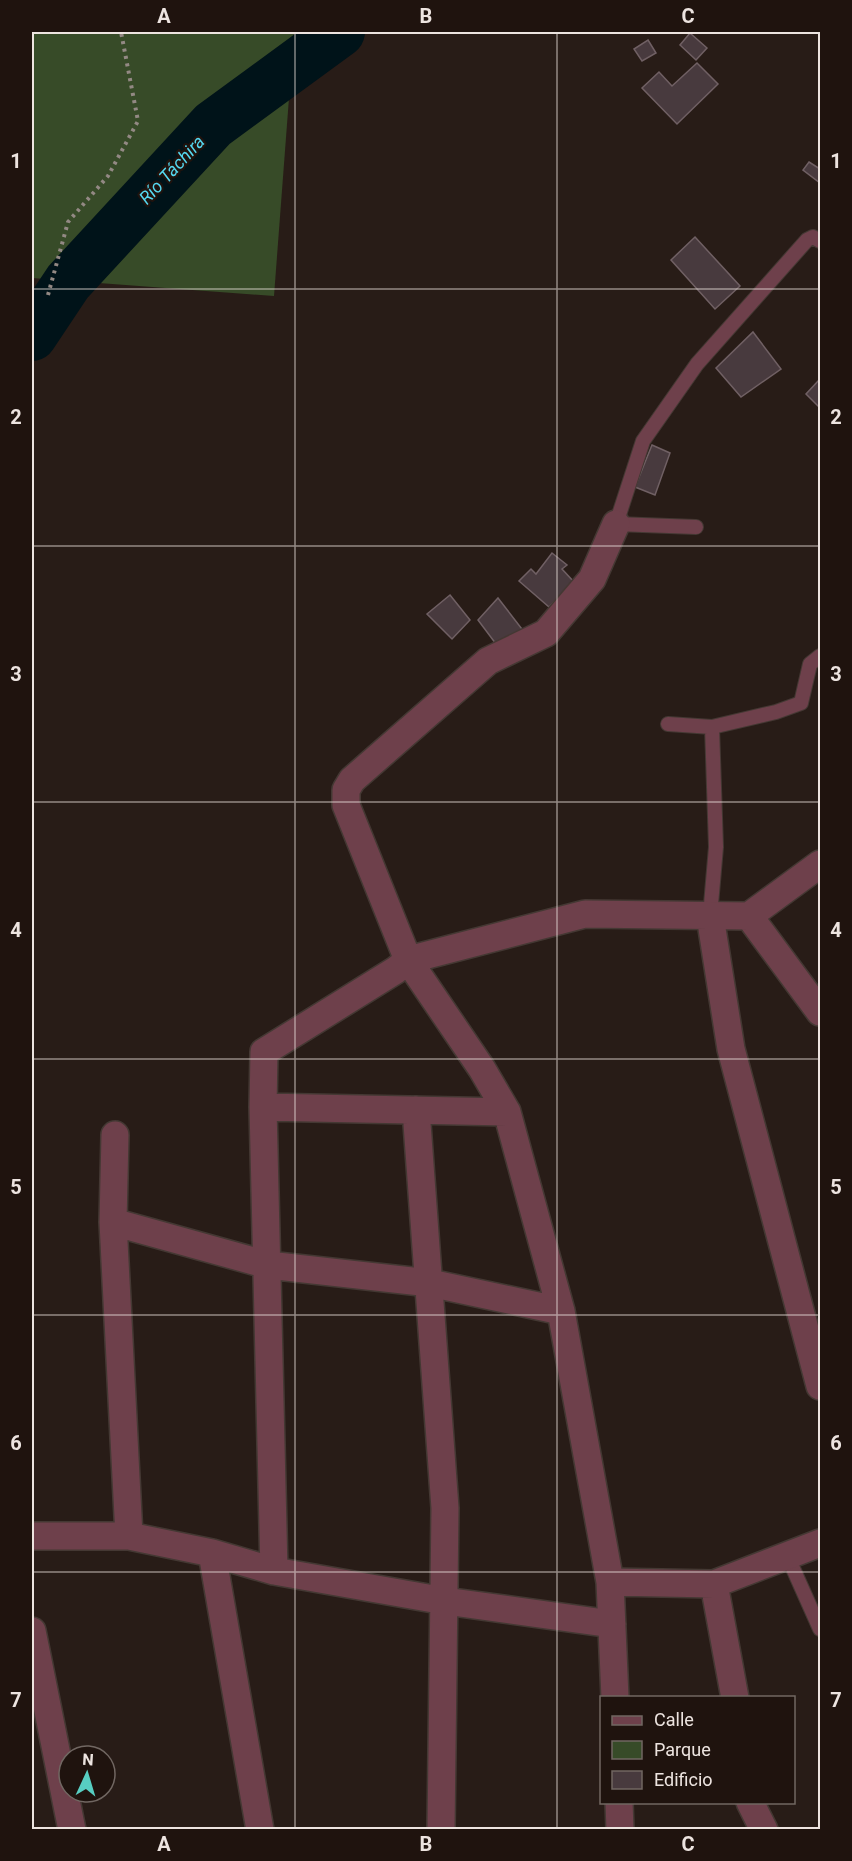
<svg xmlns="http://www.w3.org/2000/svg" width="852" height="1861" viewBox="0 0 852 1861" font-family="Roboto,sans-serif">
  <style>
    .green { fill: #374b28 }
    .lines { fill: none; stroke-linecap: round; stroke-linejoin: round }
    .river { stroke: #001319; stroke-width: 50 }
    .building { fill: #483a3e; stroke: #706064; stroke-width: 1.5 }
    .lane-casing { stroke: #443833; stroke-width: 16 }
    .street-casing { stroke: #443833; stroke-width: 30 }
    .path { stroke: #938984; stroke-width: 4; stroke-dasharray: 3 4.5; stroke-linecap: butt }
    .lane { stroke: #6e404b; stroke-width: 14 }
    .street { stroke: #6e404b; stroke-width: 27 }
    .grid { fill: none; stroke: #ede4e0; stroke-width: 1.5; stroke-opacity: 0.55 }
    .labels { text-anchor: middle; stroke-width: 4.5; stroke-linejoin: round; paint-order: stroke }
    .water-label { font-size: 18px; font-style: italic; fill: #55d8f0; stroke: #1f130e }
    .neatline { fill: none; stroke: #ede4e0; stroke-width: 2 }
    .grid-label { font-size: 20px; text-anchor: middle; font-weight: bold; fill: #ede4e0 }
  </style>
  <rect width="100%" height="100%" fill="#281c17"/>
  <path class="green" d="M32 32H294L274 296 32 278Z"/>
  <g class="lines">
    <path class="river" d="M32 336 68 282 213 125 340 32"/>
  </g>
  <path class="building" d="M690 33 707 48 696 60 680 45Z
    M648 40 656 53 642 61 634 49Z
    M697 63 718 84 677 124 642 88 659 72 672 86Z
    M809 162 820 169V183L803 170Z
    M695 237 740 286 715 309 671 260Z
    M753 332 781 369 741 397 716 368Z
    M820 379V408L806 394Z
    M652 445 670 453 655 495 635 487Z
    M552 553 567 565 562 569 574 582 549 607 519 581 531 569 536 574Z
    M450 595 470 620 452 639 427 614Z
    M498 598 525 633 499 648 478 620Z"/>
  <g class="lines">
    <defs>
      <path id="lane" d="M696 527 616 524 643 441 697 364 807 240 813 237 820 241
        M668 724 712 727 776 712 801 703 810 664 820 656
        M710 916 716 847 712 727
        M787 1555 820 1629"/>
      <path id="street" d="M710 916 731 1049 820 1386
        M749 916 820 1012
        M263 1107 507 1112
        M416 1110 445 1508 441 1830
        M115 1135 113 1222 129 1536
        M113 1222 268 1265 430 1283 561 1311
        M32 1536H129L212 1553 274 1571 445 1601 612 1624
        M212 1553 260 1830
        M274 1571 263 1107 264 1052 396 970 408 960 585 914 749 916 820 864
        M610 1582 714 1584 820 1543
        M714 1584 735 1698
        M32 1631 72 1830
        M615 1698 610 1582 561 1311 507 1112 482 1069 408 960 346 805V790L352 780 488 661 546 633 592 579 616 524
        M619 1802 620 1830
        M750 1802 764 1830"/>
    </defs>
    <use href="#lane" class="lane-casing"/>
    <use href="#street" class="street-casing"/>
    <path class="path" d="M48 295 68 222 108 176 138 121 121 32"/>
    <use href="#lane" class="lane"/>
    <use href="#street" class="street"/>
  </g>
  <path class="grid" d="M295 32V1830M557 32V1830M32 289H820M32 546H820M32 802H820M32 1059H820M32 1315H820M32 1572H820"/>
  <g class="labels">
    <g class="water-label">
      <text transform="translate(172 170) rotate(-47)" y="6">Río Táchira</text>
    </g>
  </g>
  <rect width="852" height="1861" fill="none" stroke="#1f130e" stroke-width="66"/>
  <rect x="600" y="1696" width="195" height="108" fill="#1f130e" stroke="#716762" stroke-width="1.5"/>
  <rect x="612" y="1716" width="30" height="9" fill="#6e404b" stroke="#716762" stroke-width="1.5"/>
  <text x="654" y="1726" font-size="18" fill="#ede4e0">Calle</text>
  <rect x="612" y="1741" width="30" height="18" fill="#374b28" stroke="#716762" stroke-width="1.5"/>
  <text x="654" y="1756" font-size="18" fill="#ede4e0">Parque</text>
  <rect x="612" y="1771" width="30" height="18" fill="#483a3e" stroke="#716762" stroke-width="1.5"/>
  <text x="654" y="1786" font-size="18" fill="#ede4e0">Edificio</text>
  <g transform="translate(87 1774) rotate(4)"><circle r="28" fill="#1f130e" stroke="#716762" stroke-width="1.5"/>
  <path d="M0-4.5L10 22L0 15L-10 22Z" fill="#57cec2"/>
  <text y="-9" font-size="16" font-weight="bold" text-anchor="middle" fill="#ede4e0">N</text>
  </g>
  <rect x="33" y="33" width="786" height="1795" class="neatline"/>
  <g class="grid-label">
    <text x="164" y="23">A</text>
    <text x="426" y="23">B</text>
    <text x="688" y="23">C</text>
    <text x="16" y="168">1</text>
    <text x="836" y="168">1</text>
    <text x="16" y="424">2</text>
    <text x="836" y="424">2</text>
    <text x="16" y="681">3</text>
    <text x="836" y="681">3</text>
    <text x="16" y="937">4</text>
    <text x="836" y="937">4</text>
    <text x="16" y="1194">5</text>
    <text x="836" y="1194">5</text>
    <text x="16" y="1450">6</text>
    <text x="836" y="1450">6</text>
    <text x="16" y="1707">7</text>
    <text x="836" y="1707">7</text>
    <text x="164" y="1851">A</text>
    <text x="426" y="1851">B</text>
    <text x="688" y="1851">C</text>
  </g>
</svg>
